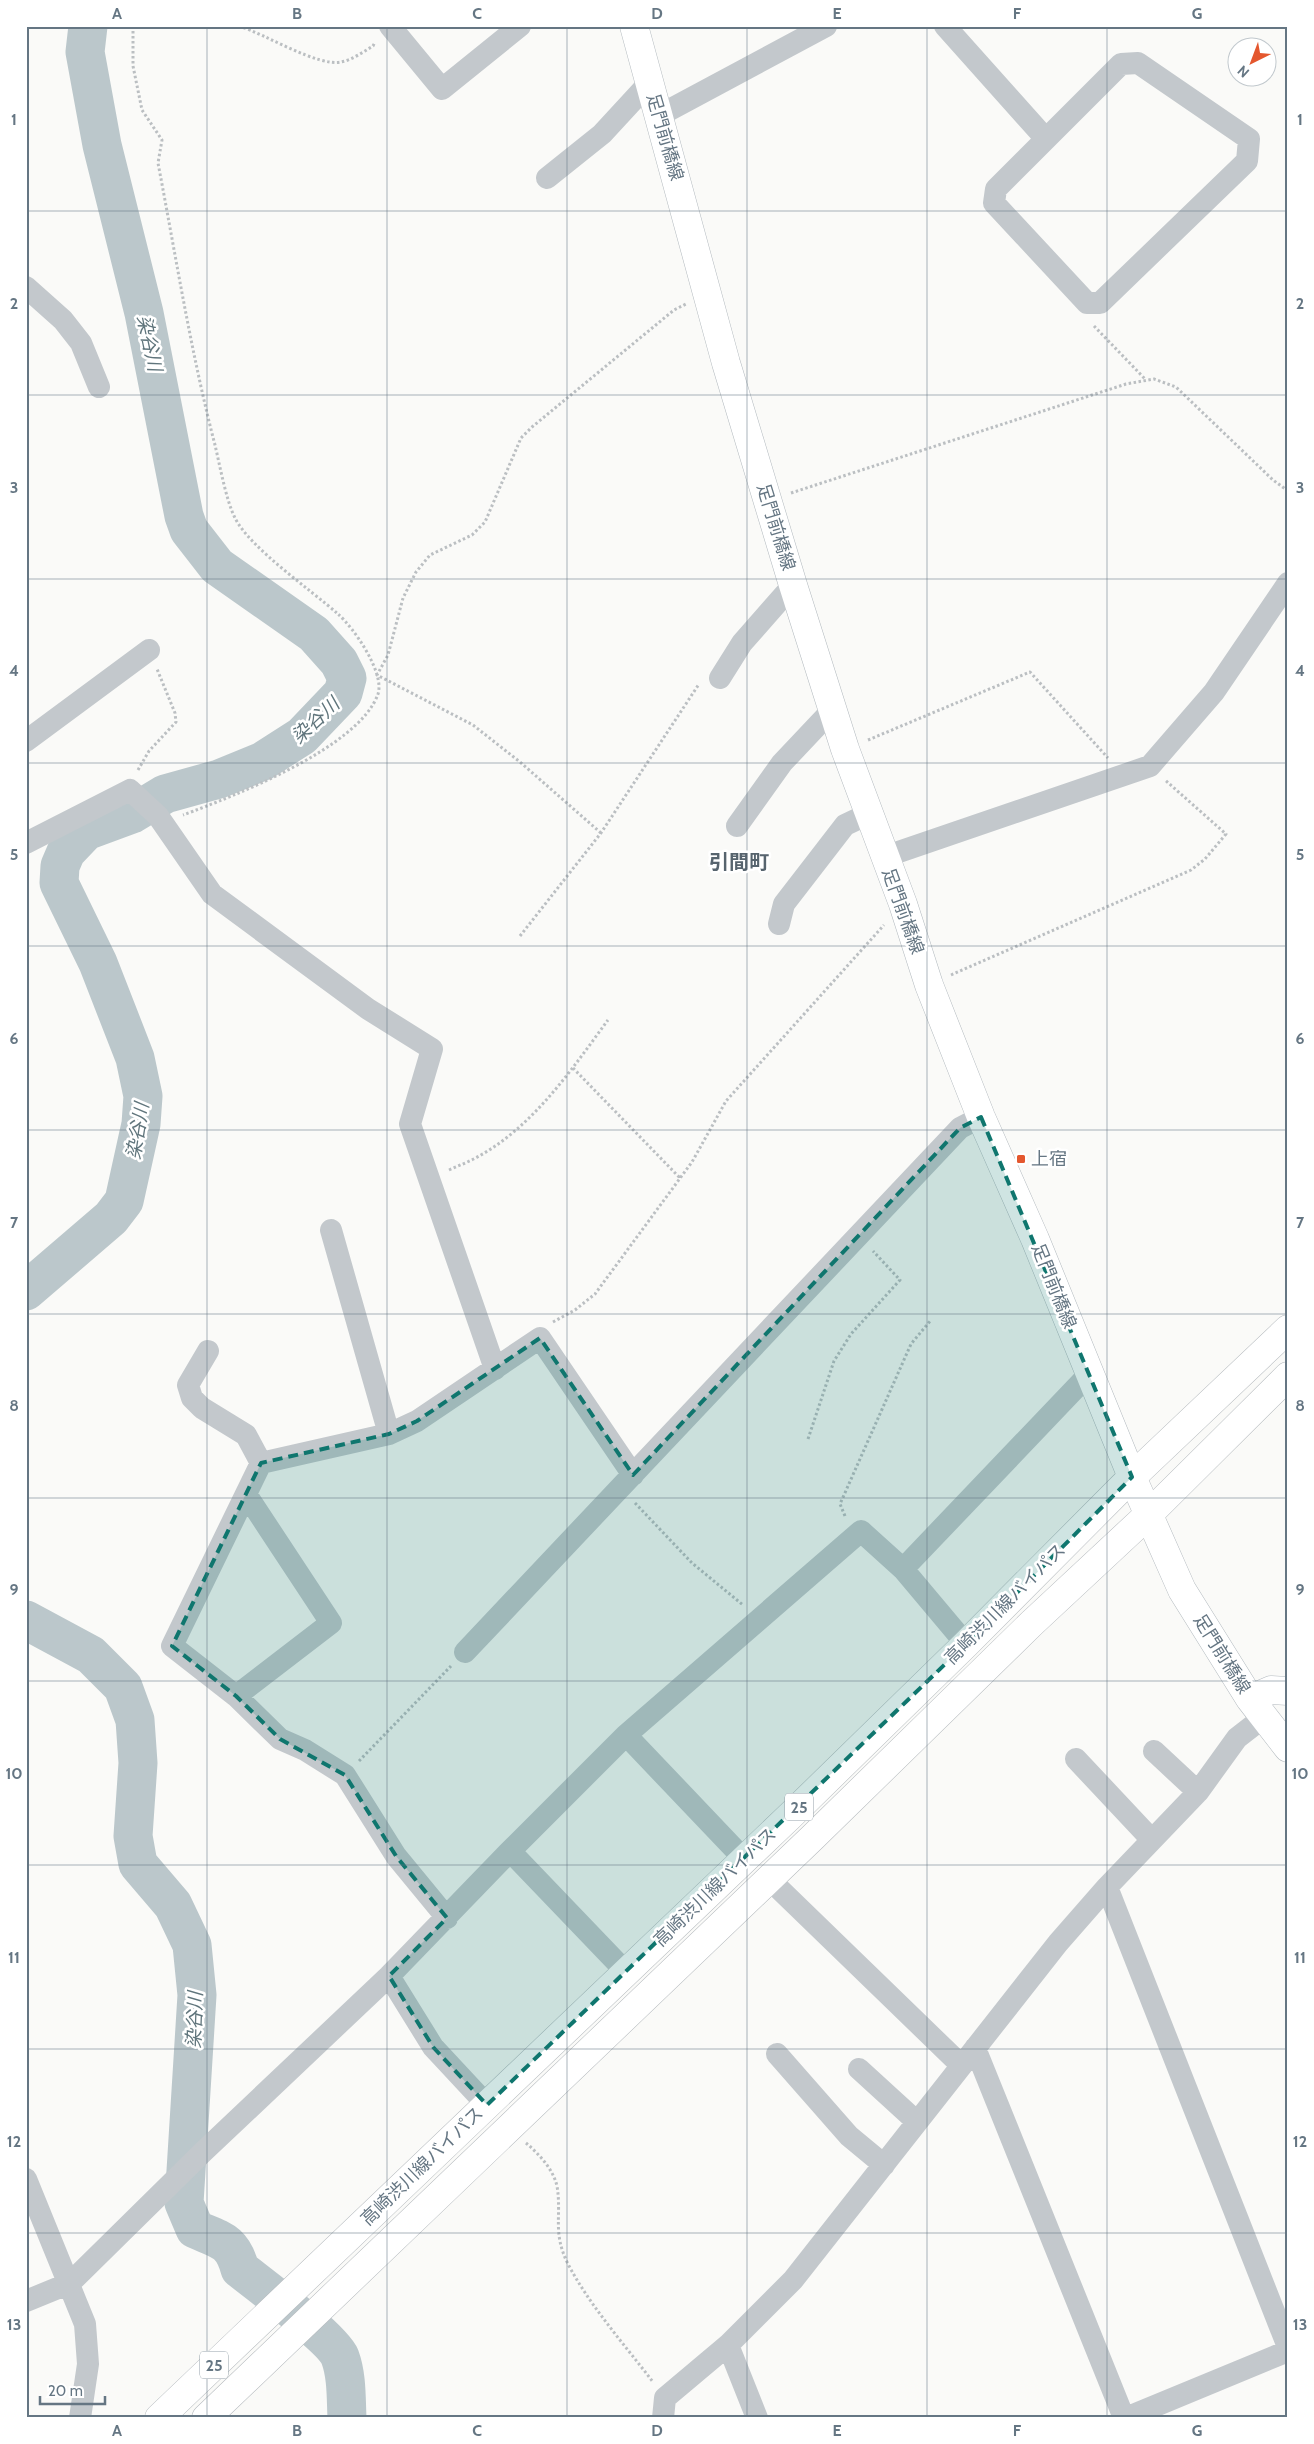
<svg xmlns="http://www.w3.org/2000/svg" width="1314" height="2444" viewBox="0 0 1314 2444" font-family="Cabin,'Noto Sans JP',sans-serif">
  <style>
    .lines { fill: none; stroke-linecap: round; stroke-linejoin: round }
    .river { stroke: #bbc7cb; stroke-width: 39 }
    .secondary-casing { stroke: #b3babf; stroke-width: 29 }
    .primary-casing { stroke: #b5babe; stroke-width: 29 }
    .path { stroke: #bbbfc2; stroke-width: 3; stroke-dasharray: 2.5 2.5; stroke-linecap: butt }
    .street { stroke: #c3c8cc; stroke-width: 22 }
    .secondary { stroke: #fff; stroke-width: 28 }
    .primary { stroke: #fff; stroke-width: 28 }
    .marked { fill: #0f766e; fill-opacity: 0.2; stroke: #0f766e; stroke-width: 4; stroke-dasharray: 10 6; stroke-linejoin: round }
    .grid { fill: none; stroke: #657683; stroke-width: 1; stroke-opacity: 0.55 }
    .poi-dot { fill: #e4572e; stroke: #fff; stroke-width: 2 }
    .labels { text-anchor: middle; stroke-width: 5; stroke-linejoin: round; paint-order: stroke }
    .shield { fill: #fff; stroke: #939fa8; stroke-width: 1 }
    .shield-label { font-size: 16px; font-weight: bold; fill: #657683 }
    .street-label { font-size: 18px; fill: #657683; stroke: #fff }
    .poi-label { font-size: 18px; fill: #657683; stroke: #fff; text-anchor: start }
    .water-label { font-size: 19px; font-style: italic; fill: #60757c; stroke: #fff }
    .quarter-label { font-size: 20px; font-weight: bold; fill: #57646e; stroke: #fff }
    .neatline { fill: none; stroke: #657683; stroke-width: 2 }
    .grid-label { font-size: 16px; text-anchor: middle; font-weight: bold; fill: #657683 }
  </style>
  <rect width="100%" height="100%" fill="#fafaf8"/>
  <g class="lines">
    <path class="river" d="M26 1291 111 1218 124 1201 141 1124 143 1096 135 1058 98 963 59 883 60 866 66 852 86 831 132 814 165 794 219 779 263 761 302 736 343 693 347 678 339 662 314 634 217 566 189 530 184 516 144 313 102 145 85 52 88 26
      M26 1620 91 1655 123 1687 135 1720 138 1763 133 1836 138 1864 173 1905 192 1945 197 1995 184 2203 195 2229C220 2240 232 2240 240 2269 260 2285 332 2338 340 2357 347 2376 346 2398 347 2418"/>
    <defs>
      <path id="secondary" d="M634 26 726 363 793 585 845 749 903 904 929 985 981 1117 1035 1239 1132 1477 1182 1590 1250 1699 1288 1748
        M1250 1699 1271 1690 1288 1691"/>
      <path id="primary" d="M159 2418 792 1814 966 1644 1132 1477 1288 1329
        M206 2418 813 1837 1032 1623 1149 1514 1288 1376"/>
    </defs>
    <use href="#secondary" class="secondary-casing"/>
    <use href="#primary" class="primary-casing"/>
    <path class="path" d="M133 26V66L142 110 162 140 158 163C176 257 191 353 215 445 220 466 226 500 235 518 250 548 311 590 338 614 354 628 385 673 378 694 359 748 234 796 183 815
      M239 26C265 34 318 67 341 62 352 60 363 52 373 46L375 42
      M1094 326 1146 380
      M791 493 1126 384 1154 379 1176 387 1273 480 1288 491
      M868 740 1030 672 1108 758
      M138 770 149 751 176 722 175 713 157 669
      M601 833 520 762 473 725 377 675 388 655 403 598 416 572 430 555 472 535 485 522 521 438 532 427 674 310 686 304
      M520 936 601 833 699 684
      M951 975 1191 870 1205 859 1226 834 1165 780
      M573 1068 680 1178
      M449 1170C460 1165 471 1161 481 1155 535 1124 572 1069 608 1020
      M553 1322 575 1310 595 1294 692 1162 726 1101 884 925
      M808 1439 834 1361 851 1334 900 1280 873 1251
      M635 1503 692 1563 743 1605
      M845 1516 840 1504 911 1344 931 1320
      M359 1761 451 1666
      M526 2143C539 2154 553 2169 557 2186 562 2216 552 2232 568 2264 590 2306 624 2344 653 2382"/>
    <path class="street" d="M390 26 442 89 520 26
      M945 26 1046 139
      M1138 63 1249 139 1247 161 1100 303H1087L994 203 996 189 1121 64Z
      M660 115 826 26
      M547 178 602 134 649 83
      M26 287 63 320 81 343 99 387
      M720 678 742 643 793 585
      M26 741 149 650
      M737 826 782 763 833 709
      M26 843 130 790 158 816 212 894 368 1009 432 1049 410 1124 495 1369
      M884 857 1150 766 1214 692 1288 583
      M779 924 784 904 845 825 868 814
      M331 1230 389 1434
      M208 1351 188 1385 192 1398 202 1408 246 1435 261 1463
      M903 1569 966 1644
      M465 1652 960 1128 981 1117
      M236 1696 331 1623 246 1494
      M626 1735 744 1859
      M1154 1751 1198 1792
      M1076 1759 1152 1840
      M510 1851 626 1972
      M769 1879 961 2065
      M1107 1887 1288 2347
      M447 1918 396 1856 345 1775 305 1750 280 1739 236 1696 172 1646 261 1463 389 1434 417 1421 540 1338 633 1475
      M389 1976 433 2047 487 2105
      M975 2048 1124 2418
      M777 2054 849 2136 884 2165
      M859 2069 917 2122
      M26 2179 85 2324 88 2364 80 2418
      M26 2301 70 2283 203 2152 389 1976 510 1851 626 1735 861 1531 903 1569 1090 1373
      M728 2345 757 2418
      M663 2418 665 2398 728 2345 793 2280 1058 1943 1107 1887 1198 1792 1237 1738 1264 1717
      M1126 2418 1288 2351"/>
    <use href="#secondary" class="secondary"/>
    <use href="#primary" class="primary"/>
  </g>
  <path class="marked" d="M981 1117 1132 1477 966 1644 487 2105 433 2047 389 1976 447 1918 396 1856 345 1775 280 1739 236 1696 172 1646 261 1463 389 1434 417 1421 540 1338 633 1475 960 1128Z"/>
  <path class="grid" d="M207 26V2418M387 26V2418M567 26V2418M747 26V2418M927 26V2418M1107 26V2418M26 211H1288M26 395H1288M26 579H1288M26 763H1288M26 946H1288M26 1130H1288M26 1314H1288M26 1498H1288M26 1681H1288M26 1865H1288M26 2049H1288M26 2233H1288"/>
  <rect class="poi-dot" x="1016" y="1154" width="10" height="10" rx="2.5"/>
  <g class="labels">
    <g class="shield">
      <rect x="785" y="1793.5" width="28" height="27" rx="4"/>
      <rect x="200" y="2351.5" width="28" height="27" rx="4"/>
    </g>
    <g class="shield-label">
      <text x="799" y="1813">25</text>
      <text x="214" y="2371">25</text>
    </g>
    <g class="street-label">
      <text transform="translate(665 137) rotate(74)" y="6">足門前橋線</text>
      <text transform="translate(776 527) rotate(73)" y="6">足門前橋線</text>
      <text transform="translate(903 911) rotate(70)" y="6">足門前橋線</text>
      <text transform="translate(1054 1286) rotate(68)" y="6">足門前橋線</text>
      <text transform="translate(1005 1604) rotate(-45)" y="6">高崎渋川線バイパス</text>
      <text transform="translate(1222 1654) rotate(58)" y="6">足門前橋線</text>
      <text transform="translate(715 1887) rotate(-44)" y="6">高崎渋川線バイパス</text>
      <text transform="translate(422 2166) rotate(-44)" y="6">高崎渋川線バイパス</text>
    </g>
    <g class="poi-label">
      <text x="1031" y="1165">上宿</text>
    </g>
    <g class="water-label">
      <text transform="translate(150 343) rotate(78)" y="7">染谷川</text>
      <text transform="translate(315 720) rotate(-43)" y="7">染谷川</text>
      <text transform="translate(137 1131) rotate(-81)" y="7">染谷川</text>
      <text transform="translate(194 2020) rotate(-88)" y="7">染谷川</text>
    </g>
    <g class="quarter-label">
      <text x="739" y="869">引間町</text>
    </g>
  </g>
  <rect width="1314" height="2444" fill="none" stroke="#ffffff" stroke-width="55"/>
  <g transform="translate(1252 62) rotate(222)"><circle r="24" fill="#ffffff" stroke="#c1c8cd"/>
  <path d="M0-4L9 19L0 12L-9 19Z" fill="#e4572e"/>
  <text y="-8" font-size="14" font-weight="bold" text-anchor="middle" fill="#657683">N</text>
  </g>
  <path d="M40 2396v8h65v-8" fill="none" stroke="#657683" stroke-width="2.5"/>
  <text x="48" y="2396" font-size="15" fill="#657683" stroke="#ffffff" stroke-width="4" paint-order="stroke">20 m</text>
  <rect x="28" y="28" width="1258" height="2388" class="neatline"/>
  <g class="grid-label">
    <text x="117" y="19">A</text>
    <text x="297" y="19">B</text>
    <text x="477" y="19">C</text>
    <text x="657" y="19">D</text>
    <text x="837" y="19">E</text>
    <text x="1017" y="19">F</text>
    <text x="1197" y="19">G</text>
    <text x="14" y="125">1</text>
    <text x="1300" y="125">1</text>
    <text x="14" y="309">2</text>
    <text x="1300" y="309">2</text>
    <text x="14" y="493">3</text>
    <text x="1300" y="493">3</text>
    <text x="14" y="676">4</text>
    <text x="1300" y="676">4</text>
    <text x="14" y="860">5</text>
    <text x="1300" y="860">5</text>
    <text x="14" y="1044">6</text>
    <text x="1300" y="1044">6</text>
    <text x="14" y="1228">7</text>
    <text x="1300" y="1228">7</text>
    <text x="14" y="1411">8</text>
    <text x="1300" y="1411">8</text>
    <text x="14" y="1595">9</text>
    <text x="1300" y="1595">9</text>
    <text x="14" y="1779">10</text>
    <text x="1300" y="1779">10</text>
    <text x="14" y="1963">11</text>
    <text x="1300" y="1963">11</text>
    <text x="14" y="2147">12</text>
    <text x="1300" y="2147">12</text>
    <text x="14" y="2330">13</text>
    <text x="1300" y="2330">13</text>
    <text x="117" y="2436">A</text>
    <text x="297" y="2436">B</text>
    <text x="477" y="2436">C</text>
    <text x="657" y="2436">D</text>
    <text x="837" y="2436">E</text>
    <text x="1017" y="2436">F</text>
    <text x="1197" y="2436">G</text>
  </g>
</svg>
